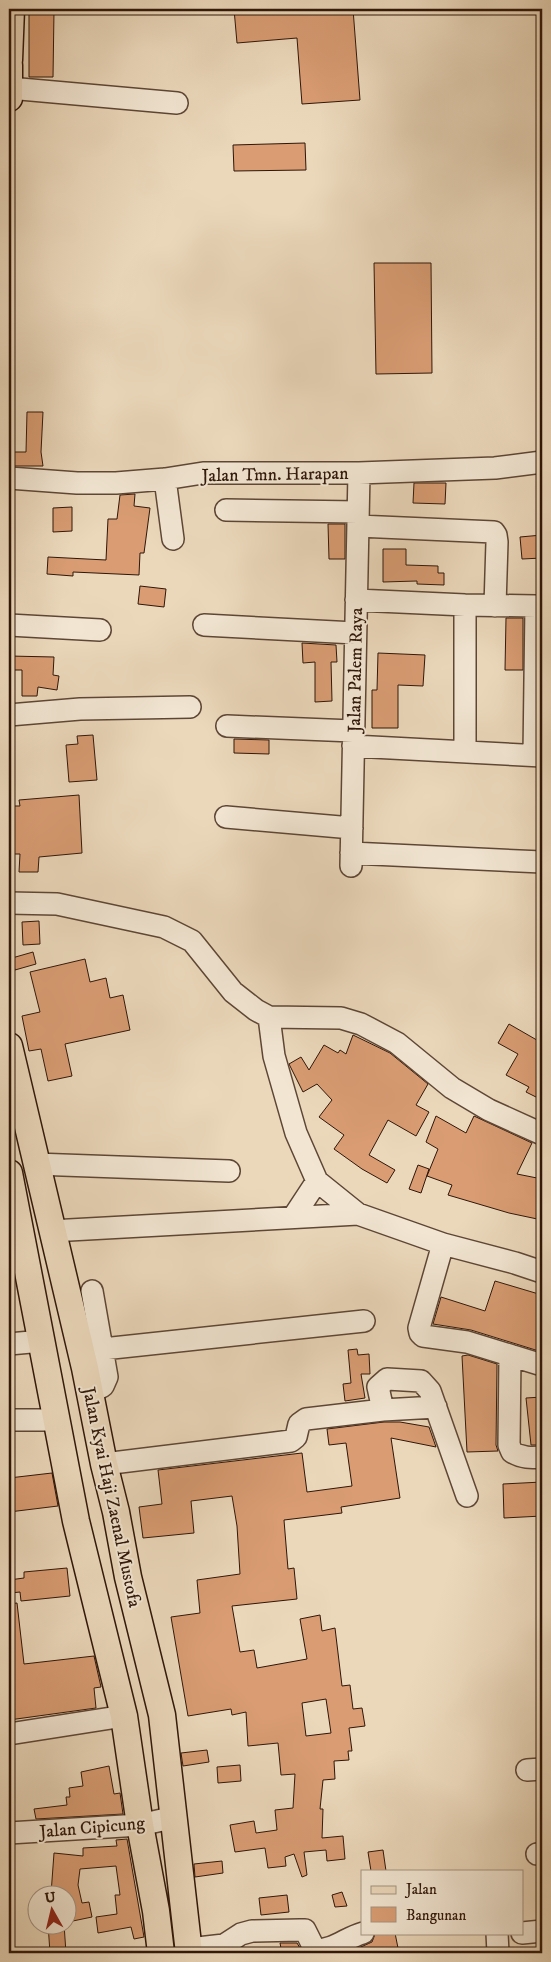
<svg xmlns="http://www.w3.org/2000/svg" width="551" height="1962" viewBox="0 0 551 1962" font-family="'IM FELL DW Pica',serif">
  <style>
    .building { fill: #d99c73; stroke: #2f1609; fill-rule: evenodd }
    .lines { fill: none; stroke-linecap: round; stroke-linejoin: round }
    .minor-casing { stroke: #5e4636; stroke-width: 24 }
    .major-casing { stroke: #2f1609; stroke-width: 29 }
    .minor { stroke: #f2e6d3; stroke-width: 21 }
    .major { stroke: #ebd8bb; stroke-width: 26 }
    .labels { text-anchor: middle; stroke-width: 4; stroke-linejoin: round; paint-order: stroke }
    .street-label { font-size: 18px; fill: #2f1609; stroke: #f2e6d3 }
  </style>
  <rect width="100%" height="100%" fill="#ebd8bb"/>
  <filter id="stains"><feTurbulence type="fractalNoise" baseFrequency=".004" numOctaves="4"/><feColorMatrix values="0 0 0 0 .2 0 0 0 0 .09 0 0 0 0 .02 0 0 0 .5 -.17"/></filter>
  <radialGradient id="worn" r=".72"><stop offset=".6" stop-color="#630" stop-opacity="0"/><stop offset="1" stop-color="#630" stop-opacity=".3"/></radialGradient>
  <path class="building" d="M234 9H353L360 100 302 104 297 38 237 43Z
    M29 11H54L53 77H29Z
    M305 143 306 170 234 171 233 145Z
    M374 263H431L432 373 376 374Z
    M27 412H43L41 452 43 466H9V452H26Z
    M414 483H446L445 504 413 503Z
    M135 494 134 506 150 508 144 553H140L139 575 73 572V576L47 574 48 557 106 560 108 519H117L120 495Z
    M72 507V531L53 532V508Z
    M328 524H345V559H329Z
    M542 535V558L522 559 520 537Z
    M383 549H406V565L438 566V573H444V585L417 584V581L383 582Z
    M140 586 166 589 164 607 138 604Z
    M506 618H523V670H505Z
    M302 643 336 645 337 662H331L332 701 315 702V662L303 663Z
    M378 653 425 655 423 686 398 685V728H372V690H377Z
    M9 656 54 657 53 675 59 676 57 690 38 687 37 696H22V670H9Z
    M93 735 97 780 69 782 66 745 78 744 77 736Z
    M234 739 269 740V754L234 753Z
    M79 795 82 853 39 857 38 872H19L20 854H11L12 806H20L19 800Z
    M39 921 40 944 23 945 22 922Z
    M33 952 36 964 15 970 12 958Z
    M85 959 90 982 106 978 110 998 123 995 130 1030 65 1044 72 1076 48 1081 41 1049 29 1051 22 1016 40 1012 30 972Z
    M509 1024 542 1043V1100L526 1092 529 1087 506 1075 518 1054 498 1043Z
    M353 1035 390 1053 428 1084 416 1105 429 1112 416 1136 388 1120 369 1155 395 1170 387 1183 362 1169 334 1149 344 1135 319 1117 332 1100 317 1084 303 1092 289 1064 301 1057 309 1070 324 1045 338 1053 340 1050 346 1054Z
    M436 1116 466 1133 474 1116 532 1143 517 1174 542 1179V1220L509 1213 448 1195 452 1185 427 1176 438 1149 426 1142Z
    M418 1165 429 1169 421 1193 409 1189Z
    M495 1281 542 1295V1352L471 1330 433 1324 441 1297 485 1311Z
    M357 1349 358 1355 369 1354 370 1374H361L365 1398 345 1401 343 1384 351 1383 348 1350Z
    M468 1355 497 1364 496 1445 498 1451 467 1452 462 1356Z
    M542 1397V1445H531L526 1398Z
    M384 1422H400L429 1427 436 1447 391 1438 400 1498 341 1507 342 1513 284 1520 288 1569 294 1568 297 1599 232 1606 240 1652 254 1650 257 1668 307 1659 300 1619 320 1615 322 1631 335 1628 342 1686 350 1685 353 1709 362 1708 365 1726 349 1728 352 1751H348L349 1760 334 1761 335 1779 323 1780 320 1809H323L322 1838 343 1836 345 1859 327 1861 326 1850 304 1852 307 1875 302 1877 294 1854 285 1857 286 1866 268 1868 265 1848 235 1852 230 1825 254 1821 256 1833 277 1830 275 1810 293 1808 295 1774 281 1775 278 1743 248 1746 246 1712 232 1715 231 1709 188 1716 171 1617 200 1613 197 1580 240 1574 237 1526 232 1496 191 1501 194 1533 143 1538 139 1507 162 1504 158 1470 302 1453 307 1492 352 1486 346 1443 329 1445 327 1429ZM326 1699 331 1733 306 1736 302 1703Z
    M52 1473 58 1506 9 1512V1478Z
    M542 1482V1516L504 1518 503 1484Z
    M67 1568 70 1596 21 1601 20 1592 10 1593 9 1580 24 1578V1572Z
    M17 1603 24 1664 94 1656 101 1687 94 1688 96 1708 9 1720V1604Z
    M207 1750 209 1762 183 1766 181 1753Z
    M240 1765 241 1781 218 1783 217 1767Z
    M109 1766 114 1794 120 1793 123 1814 36 1819 34 1809 67 1805 66 1797H70L69 1788 83 1786 81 1772Z
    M127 1839 144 1937 134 1939 131 1927 98 1933 96 1917 117 1914 115 1895H120L116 1866 80 1869 78 1885 82 1903 89 1902 92 1917 68 1922V1894H51L54 1853 83 1856V1848L117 1846 116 1840Z
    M383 1850 386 1871H371L368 1852Z
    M222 1861 223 1873 195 1877 194 1864Z
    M342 1892 347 1906 335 1907 332 1895Z
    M287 1895 289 1912 261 1915 259 1898Z
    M48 1924H64L66 1953H50Z
    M395 1933 399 1953H355L354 1950 372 1942 375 1934Z
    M280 1943H297L303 1953H282Z"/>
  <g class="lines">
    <defs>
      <path id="minor" d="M9 88 177 103
        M9 478 77 483H116L165 479 203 473H359L495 468 542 462
        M165 479 173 539
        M226 510 358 512
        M358 526 494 532 496 535 497 542 495 606
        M356 600 465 605 536 606 534 755
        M9 625 100 630
        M204 625 355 633
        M9 715 80 709 190 707
        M227 726 353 731
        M353 746 542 756
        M465 751V605
        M226 817 352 828
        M351 853 542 862
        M351 866 359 473
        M9 903 57 904 164 927 192 941 233 992 256 1010 269 1017 341 1018 361 1024 397 1043 452 1088 489 1110 542 1134
        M269 1017 274 1056 296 1133 317 1181 358 1214 443 1244 515 1263 542 1272
        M35 1164 229 1171
        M294 1216 317 1181
        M51 1231 358 1214
        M443 1244 419 1328 420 1333 423 1336 467 1342 542 1365
        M9 1344 42 1341
        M103 1349 364 1321
        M510 1355 509 1445 512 1452C522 1458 531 1458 542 1457
        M89 1393 103 1386 107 1377 92 1291
        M383 1410 436 1407
        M9 1420H57
        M104 1464 291 1441 296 1437 299 1424 306 1419 383 1410 378 1387 387 1379 421 1381 430 1391 467 1496
        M9 1734 124 1716
        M527 1770 542 1769
        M9 1833 140 1825 175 1817
        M537 1854H542
        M497 1933 498 1953
        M522 1933 542 1931
        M189 1949 224 1945 241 1934 252 1931 300 1930H305L315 1950C335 1950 345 1938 363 1933"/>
      <path id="major" d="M9 60 11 9
        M9 65V98
        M9 1046 85 1368 104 1464 116 1512 128 1577 162 1715 189 1953
        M9 1173 76 1521 124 1716 140 1825 156 1911 161 1953"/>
    </defs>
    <use href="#minor" class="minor-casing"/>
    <use href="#major" class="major-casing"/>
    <use href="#minor" class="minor"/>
    <use href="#major" class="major"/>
  </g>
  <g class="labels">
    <g class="street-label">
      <text transform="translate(275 474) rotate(-1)" y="6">Jalan Tmn. Harapan</text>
      <text transform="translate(355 670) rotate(-89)" y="6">Jalan Palem Raya</text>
      <text transform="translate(112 1497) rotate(78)" y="6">Jalan Kyai Haji Zaenal Mustofa</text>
      <text transform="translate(92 1827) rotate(-5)" y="6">Jalan Cipicung</text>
    </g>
  </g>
  <rect width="551" height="1962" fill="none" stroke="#ebd8bb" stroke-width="30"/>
  <rect x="10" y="10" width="531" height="1942" fill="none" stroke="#2f1609" stroke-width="2.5"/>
  <rect x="15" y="15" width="521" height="1932" fill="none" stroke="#2f1609"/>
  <rect x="361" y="1870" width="162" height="65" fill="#f2e6d3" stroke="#a49382"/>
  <rect x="371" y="1886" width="25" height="8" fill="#ebd8bb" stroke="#a49382"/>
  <text x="406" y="1894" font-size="15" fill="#2f1609">Jalan</text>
  <rect x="371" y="1907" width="25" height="15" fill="#d99c73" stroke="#a49382"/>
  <text x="406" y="1920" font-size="15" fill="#2f1609">Bangunan</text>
  <g transform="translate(52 1910) rotate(352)"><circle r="24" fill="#f2e6d3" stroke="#a49382"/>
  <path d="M0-4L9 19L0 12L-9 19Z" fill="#8f2418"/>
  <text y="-8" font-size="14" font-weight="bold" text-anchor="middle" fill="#2f1609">U</text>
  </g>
  <rect width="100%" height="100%" filter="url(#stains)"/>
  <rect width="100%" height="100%" fill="url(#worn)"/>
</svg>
